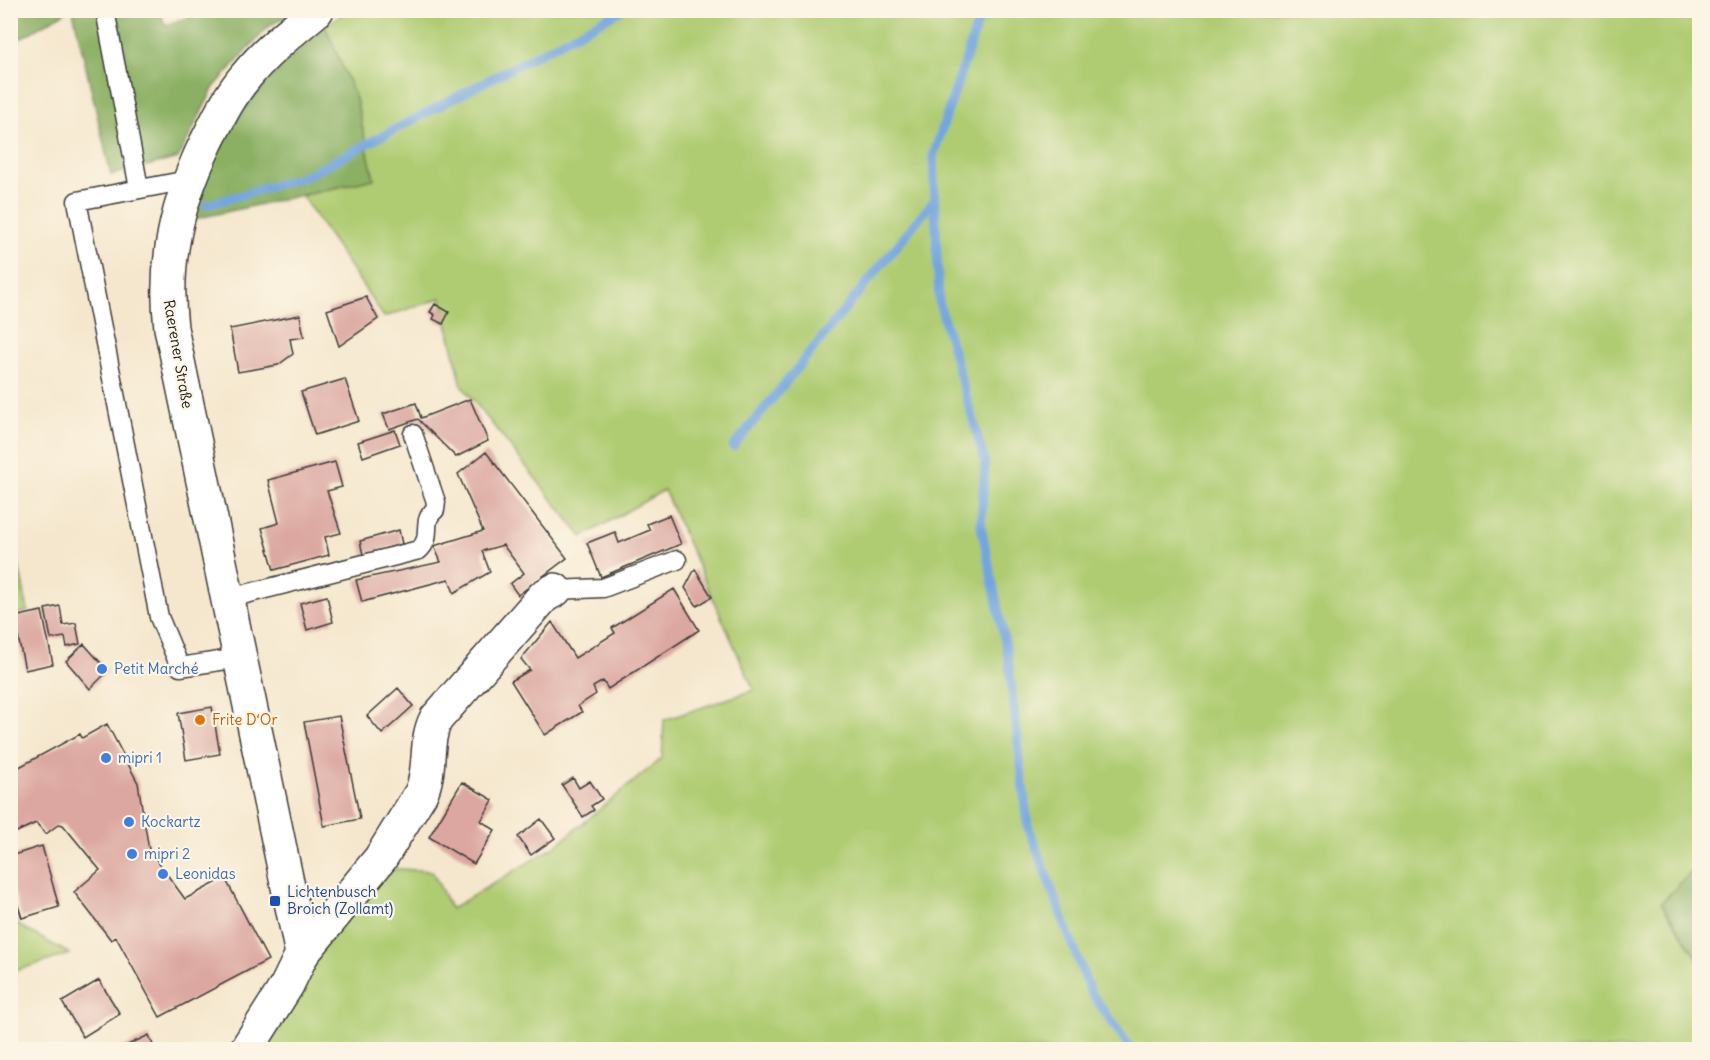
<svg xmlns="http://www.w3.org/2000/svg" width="1710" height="1060" viewBox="0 0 1710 1060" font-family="Delius,sans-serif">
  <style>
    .green { fill: #afcc72; stroke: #667447; stroke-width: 1.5 }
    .forest { fill: #8bb064; stroke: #546640; stroke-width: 1.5 }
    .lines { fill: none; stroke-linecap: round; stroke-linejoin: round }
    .stream { stroke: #73a5de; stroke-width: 9 }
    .building { fill: #dba7a0 }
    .service-casing { stroke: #3d3a37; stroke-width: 21 }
    .minor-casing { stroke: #3d3a37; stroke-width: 36 }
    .tertiary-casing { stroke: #3d3a37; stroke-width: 36 }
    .service { stroke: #fff; stroke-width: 18 }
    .minor { stroke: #fff; stroke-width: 33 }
    .tertiary { stroke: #fff; stroke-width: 33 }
    .shop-dot { fill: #3f7fe0; stroke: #fcf5e5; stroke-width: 2 }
    .food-dot { fill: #e8710a; stroke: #fcf5e5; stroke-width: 2 }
    .transit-dot { fill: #1a4fb4; stroke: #fcf5e5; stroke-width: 2 }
    .labels { text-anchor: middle; stroke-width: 4.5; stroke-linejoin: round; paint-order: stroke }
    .street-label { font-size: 15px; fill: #1c1c1c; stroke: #fcf5e5 }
    .shop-label { font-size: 15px; fill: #366cbe; stroke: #fcf5e5; text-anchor: start }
    .food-label { font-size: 15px; fill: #c56008; stroke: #fcf5e5; text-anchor: start }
    .transit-label { font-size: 15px; fill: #164399; stroke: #fcf5e5; text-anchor: start }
  </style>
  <rect width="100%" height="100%" fill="#fcf5e5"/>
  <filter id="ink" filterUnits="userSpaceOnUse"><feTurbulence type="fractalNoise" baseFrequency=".0167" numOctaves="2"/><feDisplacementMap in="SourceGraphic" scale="12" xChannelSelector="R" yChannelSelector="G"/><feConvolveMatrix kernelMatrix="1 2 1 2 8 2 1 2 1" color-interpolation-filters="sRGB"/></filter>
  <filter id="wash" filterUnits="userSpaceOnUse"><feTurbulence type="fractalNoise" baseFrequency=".008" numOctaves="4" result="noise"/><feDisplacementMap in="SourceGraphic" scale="24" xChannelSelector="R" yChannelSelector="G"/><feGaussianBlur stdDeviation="1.35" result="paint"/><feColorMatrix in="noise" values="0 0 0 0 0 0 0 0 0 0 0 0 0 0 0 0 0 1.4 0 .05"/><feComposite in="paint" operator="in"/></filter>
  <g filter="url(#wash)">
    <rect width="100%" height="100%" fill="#f5e7cd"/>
    <path class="green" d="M349 10 1699 11 1700 864 1661 903 1699 961V1049L267 1050 324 944 383 868 432 871 451 909 554 847 662 758 664 720 754 690 664 490 582 537 462 386 441 298 384 317 302 196 373 179 356 99 325 26Z
      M10 522 28 611 11 616H10Z
      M10 900 18 925 70 954 11 972Z"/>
    <path class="forest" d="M11 10H67V11L11 44Z
      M73 11H160L165 25 208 11H293L268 27 214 87 178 158 111 175Z
      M325 26 356 99 374 179 190 220C198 199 205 176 215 156 240 103 282 64 325 26Z
      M1699 864V961L1661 903Z"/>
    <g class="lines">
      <path class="stream" d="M982 10 933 156 939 302 985 462 981 526 1008 657 1028 826 1090 991 1132 1050
        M207 205 306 176 622 10
        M733 447 935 199"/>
    </g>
    <g id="blocks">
      <path class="building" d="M366 297 378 319 339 346 327 310Z
        M435 304 449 312 443 324 433 319 435 315 430 312Z
        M300 315 304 337 290 339 293 354 278 365 238 372 230 329Z
        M345 379 359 421 315 435 301 392Z
        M470 399 488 441 456 457 418 419 389 429 383 414 416 403 421 418Z
        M395 430 400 444 363 457 358 442Z
        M486 452 567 558 518 595 510 584 524 573 503 545 482 551 490 572 454 593 449 579 362 602 356 580 441 562 434 546 483 531 458 474Z
        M335 462 342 487 327 491 341 533 325 537 329 555 274 570 262 528 279 523 268 480Z
        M669 515 681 544 601 577 587 543 615 532 619 543 650 530 647 524Z
        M399 530 402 544 363 555 360 541Z
        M695 569 712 597 697 606 685 588Z
        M674 589 699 630 608 689 603 681 593 687 596 694 578 706 582 712 545 735 511 681 530 670 521 659 552 622 575 658 615 633 612 628Z
        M327 596 333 622 307 630 300 603Z
        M60 606 63 625 76 623 80 644 67 647 65 637 51 639 45 609Z
        M42 611 53 664 25 670 14 617Z
        M84 644 108 671 90 689 66 661Z
        M398 688 413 706 382 734 367 716Z
        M212 707 220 754 186 760 178 713Z
        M339 716 360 819 324 826 304 722Z
        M107 724 138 783 149 850 185 899 225 878 268 960 160 1017 116 937 111 940 74 892 100 870 63 825 59 824 46 834 36 823 10 835V772L80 734 82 738Z
        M573 778 579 788 590 781 602 799 591 806 594 810 583 817 562 785Z
        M462 782 493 800 481 821 495 830 474 864 429 837Z
        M541 819 555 838 531 855 518 837Z
        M42 846 59 907 22 918 10 880V856Z
        M99 980 120 1014 83 1037 62 1002Z
        M149 1035 155 1050H117Z"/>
    </g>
  </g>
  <g filter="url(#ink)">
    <use href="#blocks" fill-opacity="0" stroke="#3d3a37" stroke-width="1.5"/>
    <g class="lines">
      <defs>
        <path id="service" d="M105 10 139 188
          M188 180 77 201 159 617 180 667 239 658
          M555 590 603 588 677 560
          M226 599 419 550C434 537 420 521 435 510L436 502 413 434"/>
        <path id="minor" d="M302 954 380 859 421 793C432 769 424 742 436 719L544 596 555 590"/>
        <path id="tertiary" d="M246 1050 287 985 302 954 171 328C163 261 177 203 206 143 218 119 229 96 246 76 266 51 292 31 317 10"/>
      </defs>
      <use href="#service" class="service-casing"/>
      <use href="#minor" class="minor-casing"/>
      <use href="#tertiary" class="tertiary-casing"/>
      <use href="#service" class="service"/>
      <use href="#minor" class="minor"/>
      <use href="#tertiary" class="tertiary"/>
    </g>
  </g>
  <g class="shop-dot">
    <circle cx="102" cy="669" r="6"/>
    <circle cx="106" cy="758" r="6"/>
    <circle cx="129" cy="822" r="6"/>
    <circle cx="132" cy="854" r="6"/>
    <circle cx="163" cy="874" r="6"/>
  </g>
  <circle class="food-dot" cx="200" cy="720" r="6"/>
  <rect class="transit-dot" x="269" y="895" width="12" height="12" rx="3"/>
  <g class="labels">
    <g class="street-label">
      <text transform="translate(178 354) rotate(80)" y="5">Raerener Straße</text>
    </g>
    <g class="shop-label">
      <text x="114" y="674">Petit Marché</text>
      <text x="118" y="763">mipri 1</text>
      <text x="141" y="827">Kockartz</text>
      <text x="144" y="859">mipri 2</text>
      <text x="175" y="879">Leonidas</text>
    </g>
    <g class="food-label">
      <text x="212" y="725">Frite D‘Or</text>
    </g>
    <g class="transit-label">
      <text x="287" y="897">Lichtenbusch<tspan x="287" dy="17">Broich (Zollamt)</tspan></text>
    </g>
  </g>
  <rect width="1710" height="1060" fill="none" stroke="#fcf5e5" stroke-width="36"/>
</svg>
